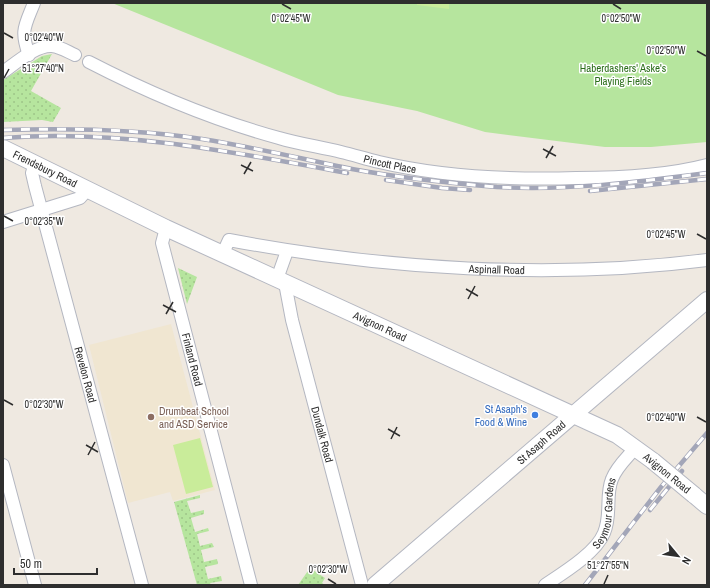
<svg xmlns="http://www.w3.org/2000/svg" width="710" height="588" viewBox="0 0 710 588" font-family="'Archivo Narrow',sans-serif">
  <style>
    .education { fill: #f0e6d1 }
    .grass { fill: #b6e59e }
    .garden { fill: url(#garden-dots) }
    .pitch { fill: #c9ec9a }
    .lines { fill: none; stroke-linecap: round; stroke-linejoin: round }
    .street-casing { stroke: #b4b7c1; stroke-width: 14 }
    .secondary-casing { stroke: #b4b7c1; stroke-width: 18 }
    .street { stroke: #fff; stroke-width: 12 }
    .secondary { stroke: #fff; stroke-width: 16 }
    .rail-casing { stroke: #a3a6b8; stroke-width: 4.5 }
    .rail { stroke: #fff; stroke-width: 3; stroke-dasharray: 9; stroke-linecap: butt }
    .secondary-bridge-casing { stroke: #b4b7c1; stroke-width: 18; stroke-linecap: butt }
    .secondary-bridge { stroke: #fff; stroke-width: 16 }
    .ticks { fill: none; stroke: #2e2e2e; stroke-width: 1.5 }
    .shop-dot { fill: #3f7fe0; stroke: #fff; stroke-width: 1.5 }
    .education-dot { fill: #8d6e63; stroke: #fff; stroke-width: 1.5 }
    .labels { text-anchor: middle; stroke-width: 3; stroke-linejoin: round; paint-order: stroke }
    .park-label { font-size: 11px; fill: #2c6e1b; stroke: #fff }
    .street-label { font-size: 11px; fill: #2e2e2e; stroke: #fff }
    .shop-label { font-size: 11px; fill: #366cbe; stroke: #fff; text-anchor: end }
    .education-label { font-size: 11px; fill: #785e54; stroke: #fff; text-anchor: start }
    .ticks-label { font-size: 10px; text-anchor: middle; fill: #2e2e2e; stroke: #fff; stroke-width: 3; stroke-linejoin: round; paint-order: stroke }
  </style>
  <defs>
    <pattern id="garden-dots" width="8" height="8" patternUnits="userSpaceOnUse"><rect width="8" height="8" fill="#b6e59e"/><path d="M2 2h.1M6 6h.1" fill="none" stroke="#9dc588" stroke-width="1.8" stroke-linecap="round"/></pattern>
  </defs>
  <rect width="100%" height="100%" fill="#efe9e1"/>
  <path class="education" d="M171 324 215 490 173 501 170 492 128 503 89 345Z"/>
  <path class="grass" d="M112 3H707V142L651 147H605L485 132 417 111 338 95Z"/>
  <path class="garden" d="M52 54 31 91 61 108 53 122 42 120 3 122V80L42 56Z
    M178 268 197 277 187 304Z
    M200 495V498L187 501 191 513 204 510V514L191 518 195 532 208 528 209 531 197 534 200 546 212 543 214 547 201 550 204 562 217 559 218 564 205 567 208 579 221 576 222 581 210 583 211 585H197L174 502Z
    M310 568 325 578 322 583 325 585H298Z"/>
  <path class="pitch" d="M417 3H449V9L417 5Z
    M200 438 213 487 186 494 173 445Z"/>
  <g class="lines">
    <defs>
      <g id="street">
        <path d="M29 55C20 30 25 26 34 3"/>
        <path id="s1" d="M89 62C149 93 213 120 279 138 299 144 321 147 341 152 354 155 366 159 379 162 443 177 511 180 576 178 619 178 665 176 707 165"/>
        <path d="M3 72C16 63 36 45 52 46 61 47 68 52 75 55"/>
        <path id="s2" d="M35 163 32 173 35 186 142 585"/>
        <path d="M3 222 80 198 87 190"/>
        <path id="s3" d="M166 228 162 243 251 585"/>
        <path id="s4" d="M223 253 229 240C384 269 551 280 707 260"/>
        <path d="M277 279 287 251"/>
        <path id="s5" d="M285 283 292 320 362 585"/>
        <path d="M3 465 35 585"/>
        <path id="s6" d="M545 585C563 573 596 553 604 533 612 514 605 496 612 479 617 466 627 458 636 447"/>
      </g>
      <g id="secondary">
        <path id="s7" d="M3 148 166 228 617 435 653 461"/>
        <path d="M694 495 707 506"/>
        <path id="s8" d="M375 585 707 300"/>
      </g>
    </defs>
    <use href="#street" class="street-casing"/>
    <use href="#secondary" class="secondary-casing"/>
    <use href="#street" class="street"/>
    <use href="#secondary" class="secondary"/>
    <defs>
      <path id="rail" d="M3 130C69 128 137 129 202 139 253 147 302 159 352 169 400 178 449 183 497 187 567 191 638 182 707 173
        M3 138C119 129 233 152 347 173
        M386 180 442 188 470 190
        M590 191 707 179
        M650 510 682 471
        M585 585 661 487 707 433"/>
    </defs>
    <use href="#rail" class="rail-casing"/>
    <use href="#rail" class="rail"/>
    <defs>
      <path id="secondary-bridge" d="M653 461 694 495"/>
    </defs>
    <use href="#secondary-bridge" class="secondary-bridge-casing"/>
    <use href="#secondary-bridge" class="secondary-bridge"/>
  </g>
  <path class="ticks" d="M282 4 291 9M613 4 621 9M4 33 13 38M697 51 706 56M4 78 9 69M543 149 556 156M546 158 553 146M241 165 253 171M244 174 251 162M4 216 13 221M697 234 706 239M466 289 478 296M468 299 475 286M163 305 176 312M166 314 173 302M4 400 13 405M697 417 706 422M388 429 400 436M391 439 397 427M86 445 98 452M88 455 95 442M328 579 336 584M604 584 608 575"/>
  <circle class="shop-dot" cx="535" cy="415" r="4"/>
  <circle class="education-dot" cx="151" cy="417" r="4"/>
  <g class="labels">
    <g class="park-label">
      <text x="623" y="72">Haberdashers' Aske's<tspan x="623" dy="13">Playing Fields</tspan></text>
    </g>
    <g class="street-label">
      <text dy="4" stroke="none"><textPath href="#s1" startOffset="319">Pincott Place</textPath></text>
      <text dy="4" stroke="none"><textPath href="#s7" startOffset="47">Frendsbury Road</textPath></text>
      <text dy="4" stroke="none"><textPath href="#s4" startOffset="284">Aspinall Road</textPath></text>
      <text dy="4" stroke="none"><textPath href="#s7" startOffset="417">Avignon Road</textPath></text>
      <text dy="4" stroke="none"><textPath href="#s3" startOffset="136">Finland Road</textPath></text>
      <text dy="4" stroke="none"><textPath href="#s2" startOffset="219">Revelon Road</textPath></text>
      <text dy="4" stroke="none"><textPath href="#s5" startOffset="156">Dundalk Road</textPath></text>
      <text dy="4" stroke="none"><textPath href="#s8" startOffset="219">St Asaph Road</textPath></text>
      <text transform="translate(667 473) rotate(39)" y="4">Avignon Road</text>
      <text dy="4" stroke="none"><textPath href="#s6" startOffset="99">Seymour Gardens</textPath></text>
    </g>
    <g class="shop-label">
      <text x="527" y="413">St Asaph's<tspan x="527" dy="13">Food &amp; Wine</tspan></text>
    </g>
    <g class="education-label">
      <text x="159" y="415">Drumbeat School<tspan x="159" dy="13">and ASD Service</tspan></text>
    </g>
  </g>
  <g class="ticks-label">
    <text x="621" y="22">0°02'50"W</text>
    <text x="291" y="22">0°02'45"W</text>
    <text x="44" y="41">0°02'40"W</text>
    <text x="666" y="54">0°02'50"W</text>
    <text x="43" y="72">51°27'40"N</text>
    <text x="44" y="225">0°02'35"W</text>
    <text x="666" y="238">0°02'45"W</text>
    <text x="44" y="408">0°02'30"W</text>
    <text x="666" y="421">0°02'40"W</text>
    <text x="608" y="569">51°27'55"N</text>
    <text x="328" y="573">0°02'30"W</text>
  </g>
  <rect width="710" height="588" fill="none" stroke="#2e2e2e" stroke-width="8"/>
  <g transform="translate(678 556) rotate(119)" stroke="#ffffff" stroke-width="3" paint-order="stroke">
  <path d="M0-3L7 15L0 10L-7 15Z" fill="#2e2e2e"/>
  <text y="-6" font-size="11" font-weight="bold" text-anchor="middle" fill="#2e2e2e">N</text>
  </g>
  <path d="M14 568v6h83v-6" fill="none" stroke="#2e2e2e" stroke-width="2"/>
  <text x="20" y="568" font-size="12" fill="#2e2e2e" stroke="#ffffff" stroke-width="3" paint-order="stroke">50 m</text>
</svg>
